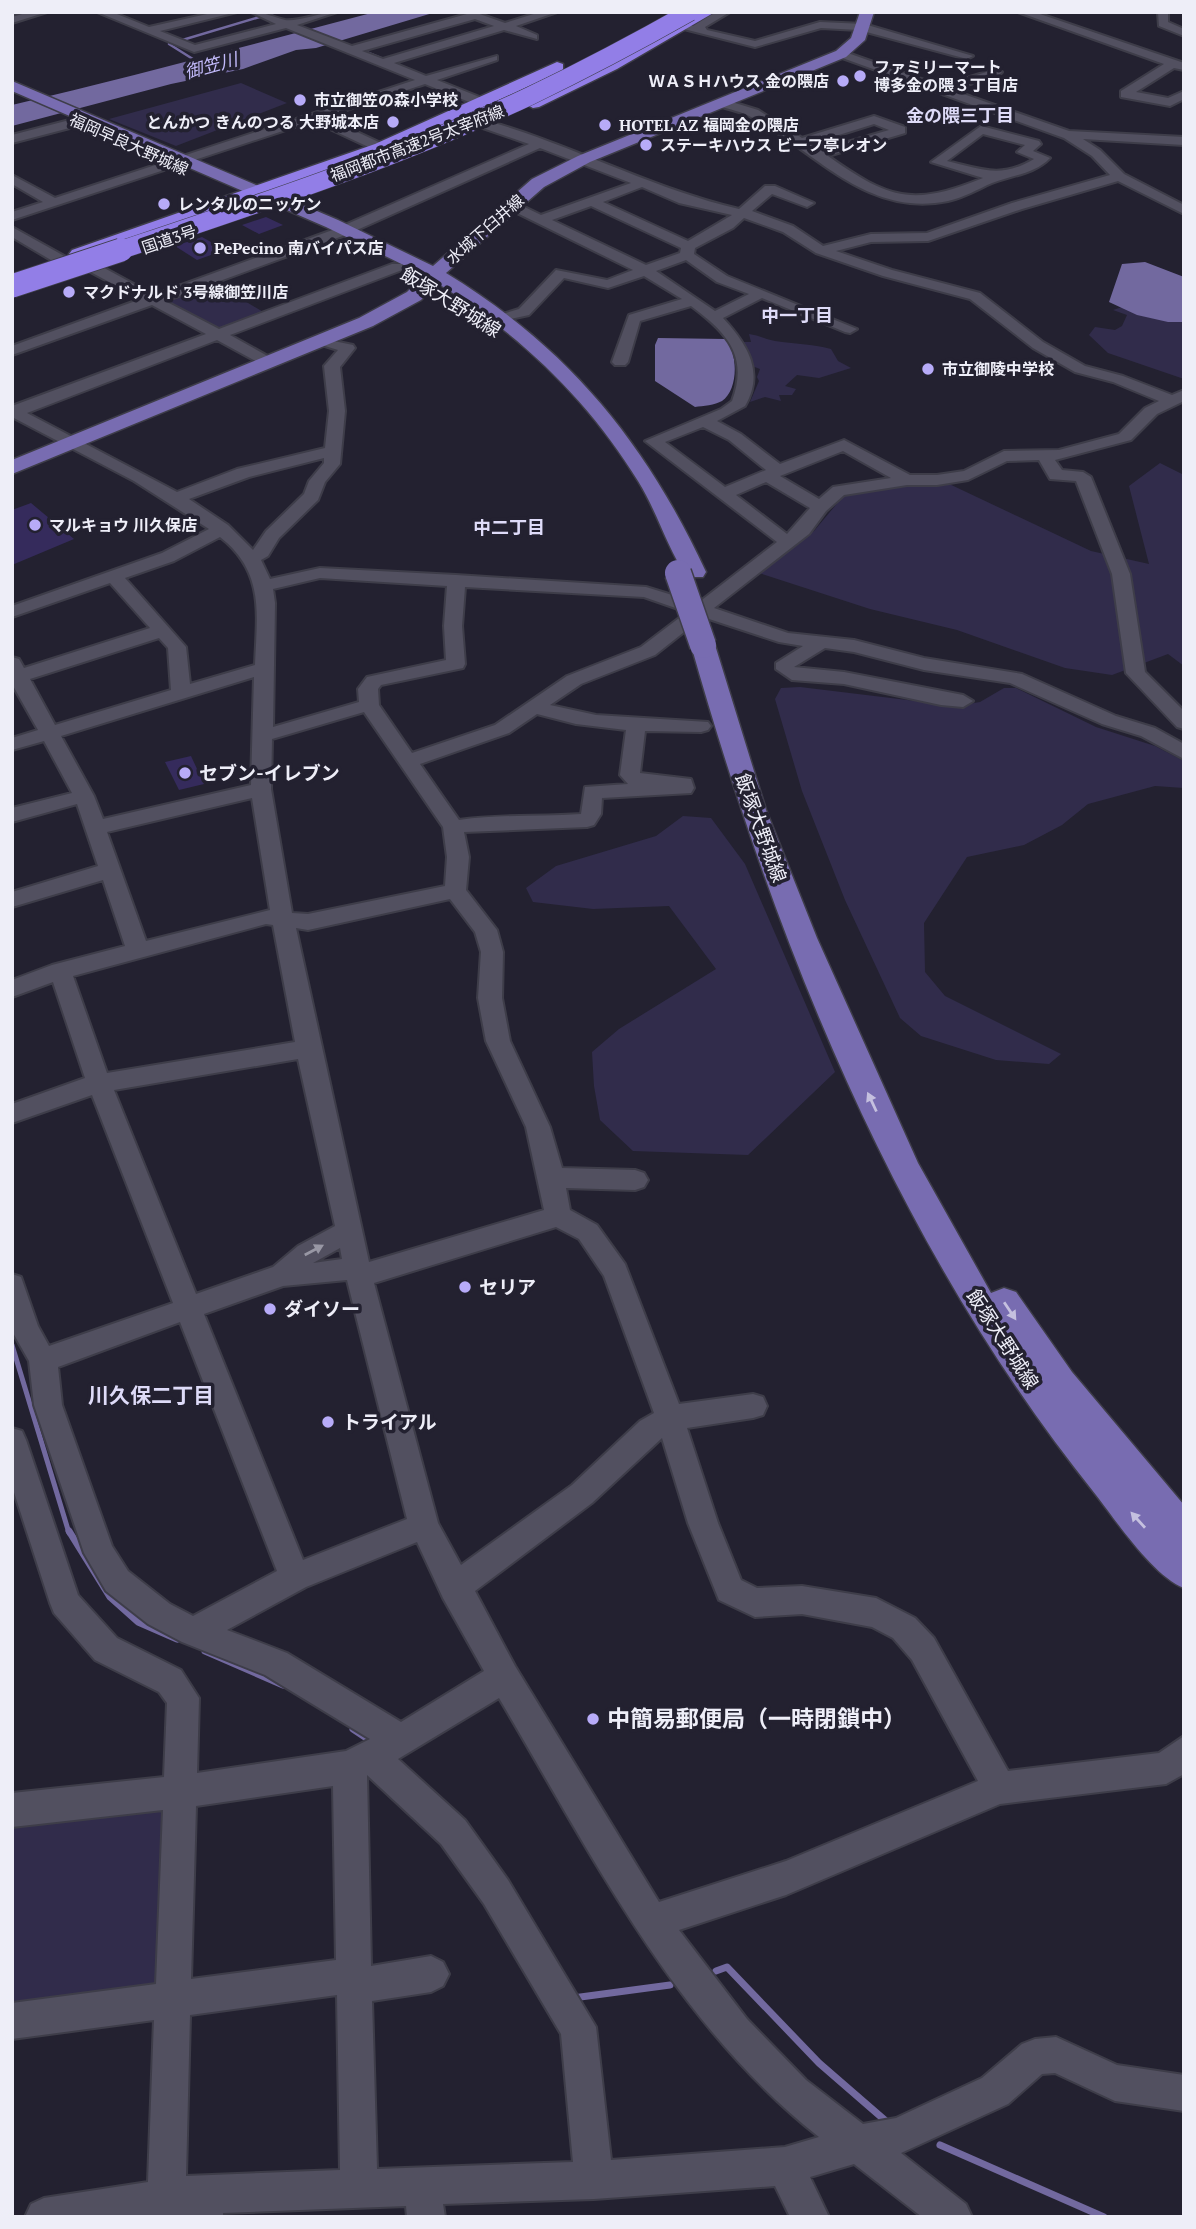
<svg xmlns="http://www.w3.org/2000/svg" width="1196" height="2229" viewBox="0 0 1196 2229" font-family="'PT Serif','Noto Sans JP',serif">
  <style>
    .green { fill: #312c4b }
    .water { fill: #72699f }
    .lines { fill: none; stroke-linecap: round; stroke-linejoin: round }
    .stream-far2 { stroke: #72699f; stroke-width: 2.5 }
    .stream-far1 { stroke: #72699f; stroke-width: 5 }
    .stream { stroke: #72699f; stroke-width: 7 }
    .river { fill: #72699f; fill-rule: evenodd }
    .building { fill: #352b5c }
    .minor-casing { stroke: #3e3d49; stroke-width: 4 }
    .major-casing { stroke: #3e3d49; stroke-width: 3 }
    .highway-casing { stroke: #3e3d49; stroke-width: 3 }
    .minor { fill: #525060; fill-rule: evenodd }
    .major { fill: #786cb1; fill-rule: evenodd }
    .highway { fill: #927ee7; fill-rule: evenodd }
    .major-bridge-casing { stroke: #3e3d49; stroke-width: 29; stroke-linecap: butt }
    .highway-bridge-far1-casing { stroke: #3e3d49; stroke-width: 19; stroke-linecap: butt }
    .highway-bridge-casing { stroke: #3e3d49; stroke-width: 25; stroke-linecap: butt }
    .major-bridge { stroke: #786cb1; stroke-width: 26 }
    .highway-bridge-far1 { stroke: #927ee7; stroke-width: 18 }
    .highway-bridge { stroke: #927ee7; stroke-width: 23 }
    .oneway { fill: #c5c0df }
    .oneway2 { fill: #9897a4 }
    .poi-dot { fill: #b7abf8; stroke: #232130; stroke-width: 2.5 }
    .labels { text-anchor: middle; stroke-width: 7; stroke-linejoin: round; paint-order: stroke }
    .far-poi-label { font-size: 16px; font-weight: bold; fill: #eeeef8; stroke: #232130; text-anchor: start }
    .far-street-label { font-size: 16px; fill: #eeeef8; stroke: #232130 }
    .far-water-label { font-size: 18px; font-style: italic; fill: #c2bafa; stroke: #232130 }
    .far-neighbourhood-label { font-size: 18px; font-weight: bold; fill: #dedbf8; stroke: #232130 }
    .street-label { font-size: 19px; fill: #eeeef8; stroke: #232130 }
    .poi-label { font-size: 19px; font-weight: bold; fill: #eeeef8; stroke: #232130; text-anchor: start }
    .neighbourhood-label { font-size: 21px; font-weight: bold; fill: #dedbf8; stroke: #232130 }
    .near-poi-label { font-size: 23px; font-weight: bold; fill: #eeeef8; stroke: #232130; text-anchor: start }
  </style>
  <rect width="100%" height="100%" fill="#232130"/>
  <path class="green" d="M241 83 287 103 176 146 109 119Z
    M213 282 265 313C210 335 219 333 169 302L172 297Z
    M1122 307C1146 320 1159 318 1184 322V379L1108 353 1089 335 1095 327 1115 330 1122 326 1127 315 1113 310Z
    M749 334C758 335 767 340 775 341 794 344 812 344 831 349L838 361 851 368 819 378 797 375 785 386 796 389 792 395H779L781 401 765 397 750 402 759 381 757 377 760 369 752 366 741 342H751Z
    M1160 463 1184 475V666L1168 654 1112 675 1065 668 957 630 870 609 756 572 814 531 845 494 945 482 1091 551 1149 564 1129 486Z
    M800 687 957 706 980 702 1004 688H1016L1096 727 1155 746 1184 761V788L1155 786 1088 804 1062 825 1024 845 967 857 924 923 925 972 945 996 1061 1054 1049 1064 996 1060 921 1036 900 1018 845 900 802 791 775 699 781 688Z
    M683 816 711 818 745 864 835 1072 748 1155 633 1151 600 1120 594 1086 592 1052 619 1029 716 969 669 906 593 909 533 902 526 888 556 866 656 836Z
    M181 1792 173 1999 12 2021V1810Z"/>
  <path class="water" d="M375 12H436L316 48 296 50 243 69 171 84 12 126V105C134 76 254 44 375 12Z
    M1145 262 1184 277V322H1168L1137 315 1109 302 1122 264Z
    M658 338 725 339C738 351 739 390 722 401 715 405 703 406 695 407L655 381V345Z"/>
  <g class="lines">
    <path class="stream-far2" d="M359 49 390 62
      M196 61 169 44 276 12"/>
    <path class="stream-far1" d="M12 1345 69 1533"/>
    <path class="stream" d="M69 1531 110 1597 138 1622 177 1639
      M205 1651 283 1685
      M353 1729 374 1743
      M716 1971 727 1967 819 2063 887 2122
      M573 1998 670 1985
      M940 2145 1104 2217"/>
    <path class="river" d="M12 12H21L12 17Z"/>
  </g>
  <path class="building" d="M266 217 283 225 259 234 242 225Z
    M202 237 225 250 197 260 175 246Z
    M31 503 74 539 12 565V510Z
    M191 756 204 784 179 790 165 762Z"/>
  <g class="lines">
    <defs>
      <path id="minor" d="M29 12H47L12 23V17Z
        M97 12H112L149 27 216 12H237L160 31 195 45 276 24 251 12C264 12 272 17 285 20 297 22 322 12 337 12L297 25 352 46 474 12 505 23 540 12H557L516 26 537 35V39L504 30 394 63 426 76 497 56V60L437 80 487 100V106H479L425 84 325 117 385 145V151H377L313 121 12 220V212L43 202 12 184V175L55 198 415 80 286 28 194 52ZM475 19 494 26 383 59 362 51Z
        M716 12H730L705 27 707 30 755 41 820 22 864 24 973 56 967 59 859 30 821 28 755 47 676 27 682 24 693 26Z
        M1018 12H1034L1184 63V70L1174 68 1136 92 1168 98 1184 91V99L1170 106 1121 97V91L1164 64Z
        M1158 12H1168V22L1184 29V36L1159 26Z
        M837 52H845L941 86 996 69 1002 72 1000 74 952 90 1069 131 1184 137V145L1083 139 1100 150 1124 174 1184 205V214L1118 181 1022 209 928 241 871 242 836 251 892 270 980 293 1043 342 1085 366 1123 376 1172 395 1184 390V401L1157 414 1131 440 1055 460 1062 470 1083 472 1091 477 1130 574 1145 672 1184 711V729L1177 727 1126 673 1112 574 1076 481 1050 479 1039 460 1007 461 968 480 937 485H907L844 495 826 511 809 534 714 608 788 633 854 640 924 658 1022 674 1116 716 1155 728 1184 744V759L1141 736 1102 724 1010 683 924 670 854 652 825 648 794 667 844 672 963 695 973 701 963 707 941 705 844 684 792 680 776 669V663L803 646 779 642 703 617 655 655 581 684 550 705 596 715 708 722 711 726 708 730 701 732 645 731 640 773 691 779 694 788 691 793 602 798 601 814 594 825 587 827 464 832 469 857 466 890 497 930 503 952 502 998 510 1041 550 1127 562 1168 635 1170 644 1173 648 1180 644 1187 635 1190 566 1188 570 1210 597 1225 625 1264 679 1404 753 1394 763 1397 767 1406 763 1415 753 1418 687 1428 718 1523 741 1580 757 1588 802 1586 876 1598 915 1618 934 1638 1008 1771 1159 1753 1184 1736V1774L1166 1784 1000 1804 786 1895 679 1930 747 2019 806 2080 863 2124 896 2118 982 2078 1022 2044 1035 2039 1056 2037 1117 2065 1184 2075V2111L1115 2101 1055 2073 1042 2074 1008 2104 901 2153 966 2204 972 2217H922L854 2164 810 2177 829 2217H790L775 2186 594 2199 443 2204 445 2217H407L406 2206 223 2213V2217H25L31 2204 44 2198 148 2182 154 2020 12 2039V2003L156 1984 163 1810 12 1827V1793L164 1777 167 1703 159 1692 95 1660 54 1613 50 1603 12 1486V1428L22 1431 26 1440 78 1595 117 1638 181 1670 199 1698 197 1773 346 1751 370 1739 265 1675 182 1642 148 1624 106 1591 84 1553 34 1405 29 1361 12 1331V1274L21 1277 38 1326 49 1346 173 1303 92 1095 12 1123V1104L85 1078 53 982 12 997V980L52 965 125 946 103 880 12 907V892L98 866 77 804 12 822V808L72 793 44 741 12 750V738L38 730 12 684V657L19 659 24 668 150 628 110 583 12 617V606L162 553 209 529 134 481 12 417V406L206 334 152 305 12 355V346L141 299 85 269V263H95L154 295 338 228 529 144 480 127 478 124 484 120C571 144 650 188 739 209L765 186H775L814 203 807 207 772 194 752 211 793 226 823 246 871 234 927 233 1012 203 1110 175 1092 156 1064 138 837 56ZM540 148 631 183 541 215 510 200 503 204 505 207 633 270 607 280 556 270 519 309 496 316V322L529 315 564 278 608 288 644 276 682 299 629 315 612 362 615 365H625L628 362 640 321 691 306C726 332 749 355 732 401L721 409 645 441 777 542 698 603 646 587 456 575 320 568 270 579 261 560 268 556 279 538 318 500 325 482 340 464 345 411 340 367 355 348 353 345 319 338 312 342 338 350 324 366 329 411 325 448 237 469 177 492 27 413 217 340 263 365H273V359L230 335 402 270V264H392L219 329 165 301 348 234ZM642 187 679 203 732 215 688 241 603 202ZM591 206 681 248 680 253 646 265 552 220ZM744 218 783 232 816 253 883 276 970 299 1033 348 1075 372 1113 382 1159 401 1145 408 1119 434 1059 450 1004 451 964 471 937 475H910L844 440 780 464 741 434 717 421 745 406C765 372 747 344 723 318L762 298 845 332 850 333 857 329 727 276 694 254 695 248 733 228ZM686 260 717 282 749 294 715 311 656 271ZM703 427 729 440 766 470 725 487 665 442ZM843 451 891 478 833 487 819 499 780 476ZM324 458V463L309 481 304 494 266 531 253 550 228 525 189 499 249 477ZM766 482 810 508 787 534 736 495ZM220 537C265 572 257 614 255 665L190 684 186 647 125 578 174 561ZM320 578 447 586 444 626 446 660 367 677 358 689 359 702 273 727 275 603 273 589ZM465 587 644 597 687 612 641 647 567 676 495 725 412 753 379 705 378 689 381 685 463 668 465 664 462 626ZM159 638 168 648 171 690 55 725 30 679ZM254 677 251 785 103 819 94 796 61 736ZM364 712 443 827 447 857 445 886 308 914 292 913 271 789 272 739ZM537 714 576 724 626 730 620 775 628 784 585 787 581 814C540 817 499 814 459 820L420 764 509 733ZM252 798 270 910 146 941 107 832ZM450 899 475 932 481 952 478 998 486 1041 526 1127 544 1210 369 1262 296 928 308 930ZM266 924 273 925 295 1042 107 1073 73 976ZM298 1059 335 1226 298 1246 273 1267 196 1294 114 1090ZM556 1227 579 1239 604 1276 654 1413 640 1421 572 1485 461 1565 438 1523 374 1283ZM340 1248 342 1259 313 1263ZM347 1280 407 1519 303 1560 204 1314 283 1286ZM180 1322 277 1571 193 1616 170 1604 128 1571 112 1546 62 1405 58 1367ZM662 1438 688 1523 719 1600 755 1617 802 1614 872 1627 893 1638 912 1660 978 1781 786 1861 659 1902 515 1666 475 1591 592 1503ZM417 1542 443 1598 484 1671 401 1722 287 1653 227 1630 306 1587ZM499 1698C591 1853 675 2024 819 2137L785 2147 611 2160 596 2027 508 1880 465 1820 398 1759ZM367 1775 441 1844 484 1904 561 2034 573 2162 377 2169 372 2001 431 1992 443 1986 449 1974 443 1962 431 1956 371 1966ZM333 1786 336 1960 191 1979 196 1806ZM337 1995 340 2170 186 2176 190 2015Z
        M722 99 758 110 802 138 874 116 905 127V133L828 156C889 199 912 207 983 178L931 162 981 126 1039 141 1041 144 1033 151 1050 158C1035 174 1012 175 992 183 978 189 963 198 948 201 867 218 816 152 753 118 743 112 729 109 718 106V100ZM874 124 889 130 820 150 810 144ZM983 134 1025 145 1017 152 1034 159C1001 179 981 169 947 161Z
        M81 117 87 121 85 124 12 143V135Z
        M12 227 66 257 68 260 56 263 12 237Z"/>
      <path id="major" d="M860 12H874L865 40 846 57 590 162 544 187 446 273C569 348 646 443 706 572L703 577H687C667 548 657 511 638 481 588 399 518 333 437 283L421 300 373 326 12 474V460L359 318 407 292 424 275 326 227 12 91V81L338 220 433 266 532 179 578 156 836 51 851 38Z
        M703 638 711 640 715 645 766 810 817 938 918 1163 991 1293 1004 1288 1016 1292 1072 1372 1184 1505V1588C1153 1576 1117 1522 1096 1495 897 1247 777 948 691 645L695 640Z"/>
      <path id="highway" d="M695 12H715L617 69 539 107 533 108 524 103Z
        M557 62 563 64V70L387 152 86 258 79 260 69 254 72 250 375 144Z"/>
    </defs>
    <use href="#minor" class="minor-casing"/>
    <use href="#major" class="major-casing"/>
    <use href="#highway" class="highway-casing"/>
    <use href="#minor" class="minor"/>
    <use href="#major" class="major"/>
    <use href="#highway" class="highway"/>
    <defs>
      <path id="major-bridge" d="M678 573 703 645"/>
      <path id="highway-bridge-far1" d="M115 252C255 205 396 159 530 96 584 70 637 42 690 12"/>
      <path id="highway-bridge" d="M12 286 121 250"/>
    </defs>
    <use href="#major-bridge" class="major-bridge-casing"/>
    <use href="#highway-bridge-far1" class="highway-bridge-far1-casing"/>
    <use href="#highway-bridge" class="highway-bridge-casing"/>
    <use href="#major-bridge" class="major-bridge"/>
    <use href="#highway-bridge-far1" class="highway-bridge-far1"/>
    <use href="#highway-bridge" class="highway-bridge"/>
  </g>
  <defs><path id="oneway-solid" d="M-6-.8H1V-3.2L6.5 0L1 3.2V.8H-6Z" transform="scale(1.75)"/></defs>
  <g class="oneway">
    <use href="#oneway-solid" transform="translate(872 1102) rotate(-115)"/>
    <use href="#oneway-solid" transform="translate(1010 1311) rotate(56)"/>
    <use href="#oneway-solid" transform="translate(1138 1520) rotate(-132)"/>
  </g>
  <use class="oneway2" href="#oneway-solid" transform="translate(314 1250) rotate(-28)"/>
  <g class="poi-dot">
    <circle cx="860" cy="76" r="7"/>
    <circle cx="843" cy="81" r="7"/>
    <circle cx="300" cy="100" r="7"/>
    <circle cx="393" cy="122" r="7"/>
    <circle cx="605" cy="125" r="7"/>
    <circle cx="646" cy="145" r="7"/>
    <circle cx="164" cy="204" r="7"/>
    <circle cx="200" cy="248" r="7"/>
    <circle cx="69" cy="292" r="7"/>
    <circle cx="928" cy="369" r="7"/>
    <circle cx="35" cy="525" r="7"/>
    <circle cx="185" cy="773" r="7"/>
    <circle cx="465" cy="1287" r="7"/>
    <circle cx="270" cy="1309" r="7"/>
    <circle cx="328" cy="1422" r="7"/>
    <circle cx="593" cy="1719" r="7"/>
  </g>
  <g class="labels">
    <g class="far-poi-label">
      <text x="874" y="73">ファミリーマート<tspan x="874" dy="18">博多金の隈３丁目店</tspan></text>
      <text x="829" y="87" text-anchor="end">ＷＡＳＨハウス 金の隈店</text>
      <text x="314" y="106">市立御笠の森小学校</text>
      <text x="379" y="128" text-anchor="end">とんかつ きんのつる 大野城本店</text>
      <text x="619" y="131">HOTEL AZ 福岡金の隈店</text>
      <text x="660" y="151">ステーキハウス ビーフ亭レオン</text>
      <text x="178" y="210">レンタルのニッケン</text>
      <text x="214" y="254">PePecino 南バイパス店</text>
      <text x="83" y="298">マクドナルド 3号線御笠川店</text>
      <text x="942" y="375">市立御陵中学校</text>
      <text x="49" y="531">マルキョウ 川久保店</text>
    </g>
    <g class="far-street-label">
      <text transform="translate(417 143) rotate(-21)" y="6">福岡都市高速2号太宰府線</text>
      <text transform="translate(129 144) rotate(24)" y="6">福岡早良大野城線</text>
      <text transform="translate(485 229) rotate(-41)" y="6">水城下臼井線</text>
      <text transform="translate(169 239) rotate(-19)" y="6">国道3号</text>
    </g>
    <g class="far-water-label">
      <text transform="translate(211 66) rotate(-15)" y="6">御笠川</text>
    </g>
    <g class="far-neighbourhood-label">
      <text x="960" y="122">金の隈三丁目</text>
      <text x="797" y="322">中一丁目</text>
      <text x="509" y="534">中二丁目</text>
    </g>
    <g class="street-label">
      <text transform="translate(451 302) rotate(32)" y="7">飯塚大野城線</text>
      <text transform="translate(761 828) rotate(70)" y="7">飯塚大野城線</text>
      <text transform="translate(1003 1339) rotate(57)" y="7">飯塚大野城線</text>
    </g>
    <g class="poi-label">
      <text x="199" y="780">セブン-イレブン</text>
      <text x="479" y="1294">セリア</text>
      <text x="284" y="1316">ダイソー</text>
      <text x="342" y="1429">トライアル</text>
    </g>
    <g class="neighbourhood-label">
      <text x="151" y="1403">川久保二丁目</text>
    </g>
    <g class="near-poi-label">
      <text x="607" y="1727">中簡易郵便局（一時閉鎖中）</text>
    </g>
  </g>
  <rect width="1196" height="2229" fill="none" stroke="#eeeef8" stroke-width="28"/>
</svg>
